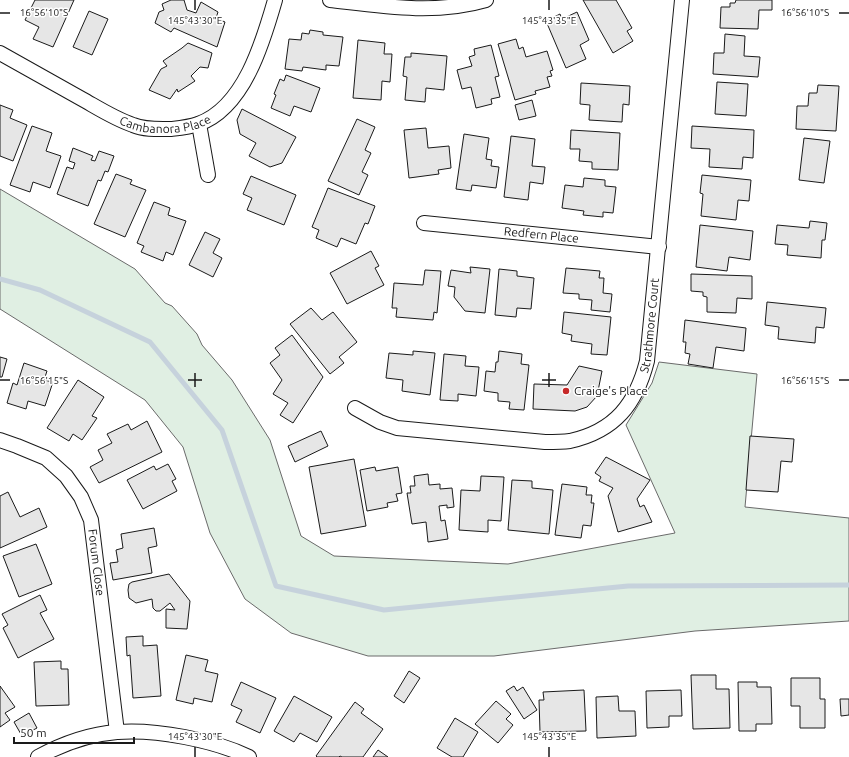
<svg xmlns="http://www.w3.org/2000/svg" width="849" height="757" viewBox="0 0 849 757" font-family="Ubuntu,sans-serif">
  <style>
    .green { fill: #e0efe3; stroke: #6a6a6a }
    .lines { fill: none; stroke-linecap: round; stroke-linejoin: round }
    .stream { stroke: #c6d2dc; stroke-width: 5 }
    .building { fill: #e6e6e6; stroke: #1a1a1a }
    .street-casing { stroke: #1a1a1a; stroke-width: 16 }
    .street { stroke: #fff; stroke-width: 14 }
    .ticks { fill: none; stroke: #1a1a1a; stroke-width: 1.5 }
    .poi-dot { fill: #c62828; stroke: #fff; stroke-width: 1.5 }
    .labels { text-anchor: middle; stroke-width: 3; stroke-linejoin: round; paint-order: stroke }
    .street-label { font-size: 12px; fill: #1a1a1a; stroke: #fff }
    .poi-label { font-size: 12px; fill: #1a1a1a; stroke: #fff; text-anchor: start }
    .ticks-label { font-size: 10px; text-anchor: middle; fill: #1a1a1a; stroke: #fff; stroke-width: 3; stroke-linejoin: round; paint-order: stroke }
  </style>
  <rect width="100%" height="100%" fill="#fff"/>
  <path class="green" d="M0 189 135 269 165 303 172 306 197 334 202 345 232 380 270 440 301 536 334 556 508 564 675 533 626 425 652 383 659 362 757 374 745 507 849 518V621L695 631 494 656H368L291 633 245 599 210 533 183 447 145 400 0 309Z"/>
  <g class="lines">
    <path class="stream" d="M0 279 40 290 150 342 222 430 276 586 384 610 628 586 849 585"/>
  </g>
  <path class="building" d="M35 0H74L53 47 33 39 39 27 25 20Z
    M171 0H184L187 10 196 13 201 2 218 12 216 18 225 22 217 47 174 28 171 32 155 23 159 12 164 10 162 4Z
    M583 0H616L632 28 627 31 633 41 613 53Z
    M736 0H772V10H759L758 29 720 28 721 7H730V3H735Z
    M89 11 108 19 92 55 73 47Z
    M577 12 589 40 580 45 586 59 566 68 546 21 560 14 562 19Z
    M310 30 323 32V35L343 37 339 66 326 65V70L303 67 302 71 285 69 289 39 301 40 302 33 309 34Z
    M725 34 745 36 744 56 760 57 758 77 713 74 714 53H724Z
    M516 39 519 49 523 47 526 57 547 51 553 70 550 71 552 76 547 77 550 87 535 91 536 94 515 100 498 44Z
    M358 40 385 43 384 54H392L390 82 382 81 381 100 353 98Z
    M188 43 212 53 208 68 200 67 191 76 195 81 178 92 177 89 170 99 149 90 161 69 167 66 163 61 182 48Z
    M491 45 499 76 495 77 500 97 491 99 492 104 476 108 471 87 462 89 457 70 472 66 469 57 475 55 474 49Z
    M411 53 447 56 444 90 426 88 425 102 405 100 407 77 403 76 405 57H411Z
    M286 75 320 88 311 112 294 106 290 116 271 108 276 95 274 94 280 79 284 81Z
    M717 82 748 84 746 116 715 114Z
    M581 83 630 86 629 105 623 104 622 122 589 120 590 105 580 104Z
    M818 85 839 86 836 131 796 129 797 106H808L809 93H817Z
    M532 100 536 116 519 120 515 105Z
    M0 105 13 110 10 118 27 125 13 161 0 156Z
    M242 109 296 137 282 163 270 167 249 156 256 143 240 134 237 120Z
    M357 119 375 127 365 150 371 153 362 172 368 175 359 195 328 181Z
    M32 126 52 133 46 151 61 156 50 188 33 182 30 192 10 185Z
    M692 126 754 130 753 158 743 157 742 169 709 167 710 149 691 148Z
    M426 128 428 148 449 146 451 168 438 170 439 174 409 178 404 130Z
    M571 130 620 133 618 170 592 169V162L579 161 580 149H570Z
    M464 134 489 138 486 159 492 160 491 166 499 167 496 188 472 185 471 191 456 189Z
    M511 136 535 139 532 166 545 167 543 184 530 182 528 200 504 197Z
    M804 138 830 141 824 183 799 180Z
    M73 148 93 156 91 160 95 161 99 151 114 156 108 172 105 171 101 181 98 180 88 206 57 194 67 167 73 169 75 163 69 161Z
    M116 174 132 180 130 184 146 190 125 237 94 224Z
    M702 175 751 180 749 201 738 200 736 220 701 216 703 194 700 193Z
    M251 176 296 195 284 225 247 210 252 198 243 194Z
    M584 178 605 180V186L616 187 613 213 603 212V217L583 215 584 211 562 208 565 185 583 187Z
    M328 188 375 206 368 224 365 223 356 244 341 238 337 247 316 238 319 230 312 227Z
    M154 202 170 208 168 215 186 221 173 255 166 252 163 261 141 252 144 246 137 243Z
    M810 221 827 223 825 240H822L821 258 787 255 788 245 775 244 777 225 809 228Z
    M700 225 753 231 750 260 729 257 727 271 696 267Z
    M205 232 220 239 213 253 222 258 213 277 189 265Z
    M371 251 379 266 375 268 384 285 347 304 330 273Z
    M470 267 490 269 485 313 465 311 454 297 455 287 448 286 451 270 471 273Z
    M566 268 600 271 599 278H604L603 293 612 294 610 312 591 310 592 300 579 299V294L563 293Z
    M499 269 517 271V276L534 278 531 309 517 308 516 317 495 315Z
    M425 270 441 271 437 313 434 312 433 320 396 317 397 308H392L394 283 423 285Z
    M691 274 752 276V299L737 298 736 313 707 312V297L703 296V292L691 291Z
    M767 302 826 308 824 328 816 327 815 343 778 339 779 327 765 325Z
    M311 308 322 320 333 312 357 342 339 357 344 363 330 374 290 324Z
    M564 312 611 317 607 355 591 354 592 344 571 341 572 335 562 333Z
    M685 320 746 328 744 351 716 347 713 368 688 364 690 354 685 353 686 342H683Z
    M292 335 323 377 293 423 280 415 288 403 273 394 282 380 270 363 280 355 275 348Z
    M413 351 435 353 430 395 402 391 403 380 386 378 389 353 413 355Z
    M499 351 522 354 521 364 529 365 524 410 509 409 510 402 498 401V393L484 391 486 371 495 372 496 362H498Z
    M444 354 466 356 465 366 479 367 476 396 458 394V401L440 400Z
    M0 357 7 359 2 377H0Z
    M24 363 47 371 44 380 53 382 45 406 28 401 26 409 7 403 13 383 17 385Z
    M579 366 602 371 597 396 587 407 575 411 533 409 534 384 567 385Z
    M78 380 104 397 92 416 97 418 82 440 73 434 69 441 47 428Z
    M147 421 162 452 99 483 90 467 103 460 98 450 112 443 107 434 128 424 131 430Z
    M321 431 328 446 295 462 288 446Z
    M750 436 794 439 792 462 781 461 778 492 746 490Z
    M606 457 650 480 637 499 640 507 644 505 652 522 618 532 608 496 613 488 599 481 601 477 595 473Z
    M354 459 366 526 321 534 309 467Z
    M168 464 176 479 172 481 177 491 143 509 127 480 154 466 156 470Z
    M375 467 376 471 398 467 402 493 396 494 398 501 387 503 388 507 367 511 360 470Z
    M428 474 429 485 440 484V489L452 488 454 507 447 508V505L439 506 441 521 445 520 448 539 428 542 426 522 412 524 407 493H411L410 486H415L414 476Z
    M481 476 504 477 501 521 488 520V532L459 530 461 490 480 491Z
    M512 480 532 481V488L553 490 549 534 508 530Z
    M562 484 587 487 586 495H592L591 503H594L591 526 583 525 581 538 555 535Z
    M8 492 20 517 39 508 47 527 0 548V496Z
    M154 528 157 546 148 548 152 573 113 580 110 563 118 562 116 550 123 548 121 534Z
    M36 544 52 584 19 597 3 556Z
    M169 574 190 601 187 629 166 628V609L175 610 170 603 160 611H156L153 608 152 599 136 603 129 598 128 590 129 584 132 582Z
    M40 595 47 610 40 613 54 639 18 658 3 628 8 625 2 614Z
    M143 636V646L157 645 161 696 133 698 130 655 127 656 126 637Z
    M186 655 208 660 205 671 218 674 212 702 194 698 193 704 176 700Z
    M61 661V669H68L69 705 36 706 34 662Z
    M409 671 420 678 404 703 394 696Z
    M691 675H716V689H729L730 728 693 729Z
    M791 678H820V699H825V728H800V706H791Z
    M241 682 276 698 260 733 236 722 242 710 231 705Z
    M738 682H757V687H771L772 724H756V731H739Z
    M0 686 15 707 5 713 10 720 0 727Z
    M514 686 517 691 523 687 537 710 524 719 506 691Z
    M584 690 586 731 540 732 539 700H544L543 692Z
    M681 690 682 716H669V727L647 728 646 691Z
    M294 696 332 717 317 742 300 733 294 742 274 731Z
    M618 696 619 711H635L636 736 597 738 596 697Z
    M840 699H849V715L841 716Z
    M496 701 511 714 506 719 513 725 498 743 475 724Z
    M355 702 364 709 361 713 383 729 363 757H342L340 756 339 757H317L316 756Z
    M29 713 37 728 22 736 14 722Z
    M455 718 478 732 463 757H452L437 748Z
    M378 750 388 757H373Z"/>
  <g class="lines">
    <defs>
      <g id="street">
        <path d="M330 0C381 6 435 15 486 0"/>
        <path id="s1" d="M0 53C27 68 54 83 82 99 98 108 115 119 133 125 145 130 159 129 171 129 180 128 190 127 198 124 244 108 263 42 275 0"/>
        <path d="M199 124 208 175"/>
        <path id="s2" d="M424 223 659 247"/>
        <path id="s3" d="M355 408 380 422 397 428 545 442C553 442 562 442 570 441 615 431 636 404 647 361L682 0"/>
        <path id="s4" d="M0 440 17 446 46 458 66 476 81 497 91 520 117 732"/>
        <path d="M38 757C62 744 90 734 117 732 156 729 214 740 249 757"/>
      </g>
    </defs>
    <use href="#street" class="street-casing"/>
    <use href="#street" class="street"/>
  </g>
  <path class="ticks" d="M195 0V10M549 0V10M0 13H10M839 13H849M195 373V387M549 373V387M0 380H10M188 380H202M542 380H556M839 380H849M195 747V757M549 747V757"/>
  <circle class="poi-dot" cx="566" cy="391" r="4"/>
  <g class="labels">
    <g class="street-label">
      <text dy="4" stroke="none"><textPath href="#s1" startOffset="184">Cambanora Place</textPath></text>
      <text dy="4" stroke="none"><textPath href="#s2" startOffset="118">Redfern Place</textPath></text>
      <text dy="4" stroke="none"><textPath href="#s3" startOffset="374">Strathmore Court</textPath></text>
      <text dy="4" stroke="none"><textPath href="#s4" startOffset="170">Forum Close</textPath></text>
    </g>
    <g class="poi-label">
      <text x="574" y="395">Craige's Place</text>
    </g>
  </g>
  <g class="ticks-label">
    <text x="44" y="16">16°56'10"S</text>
    <text x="805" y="16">16°56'10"S</text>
    <text x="195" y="24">145°43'30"E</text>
    <text x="549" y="24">145°43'35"E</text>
    <text x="44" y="384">16°56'15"S</text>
    <text x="805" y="384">16°56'15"S</text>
    <text x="195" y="740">145°43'30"E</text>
    <text x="549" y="740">145°43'35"E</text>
  </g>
  <path d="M14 737v6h120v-6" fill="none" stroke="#1a1a1a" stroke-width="2"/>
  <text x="20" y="737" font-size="12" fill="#1a1a1a" stroke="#ffffff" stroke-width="3" paint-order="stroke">50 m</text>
</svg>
